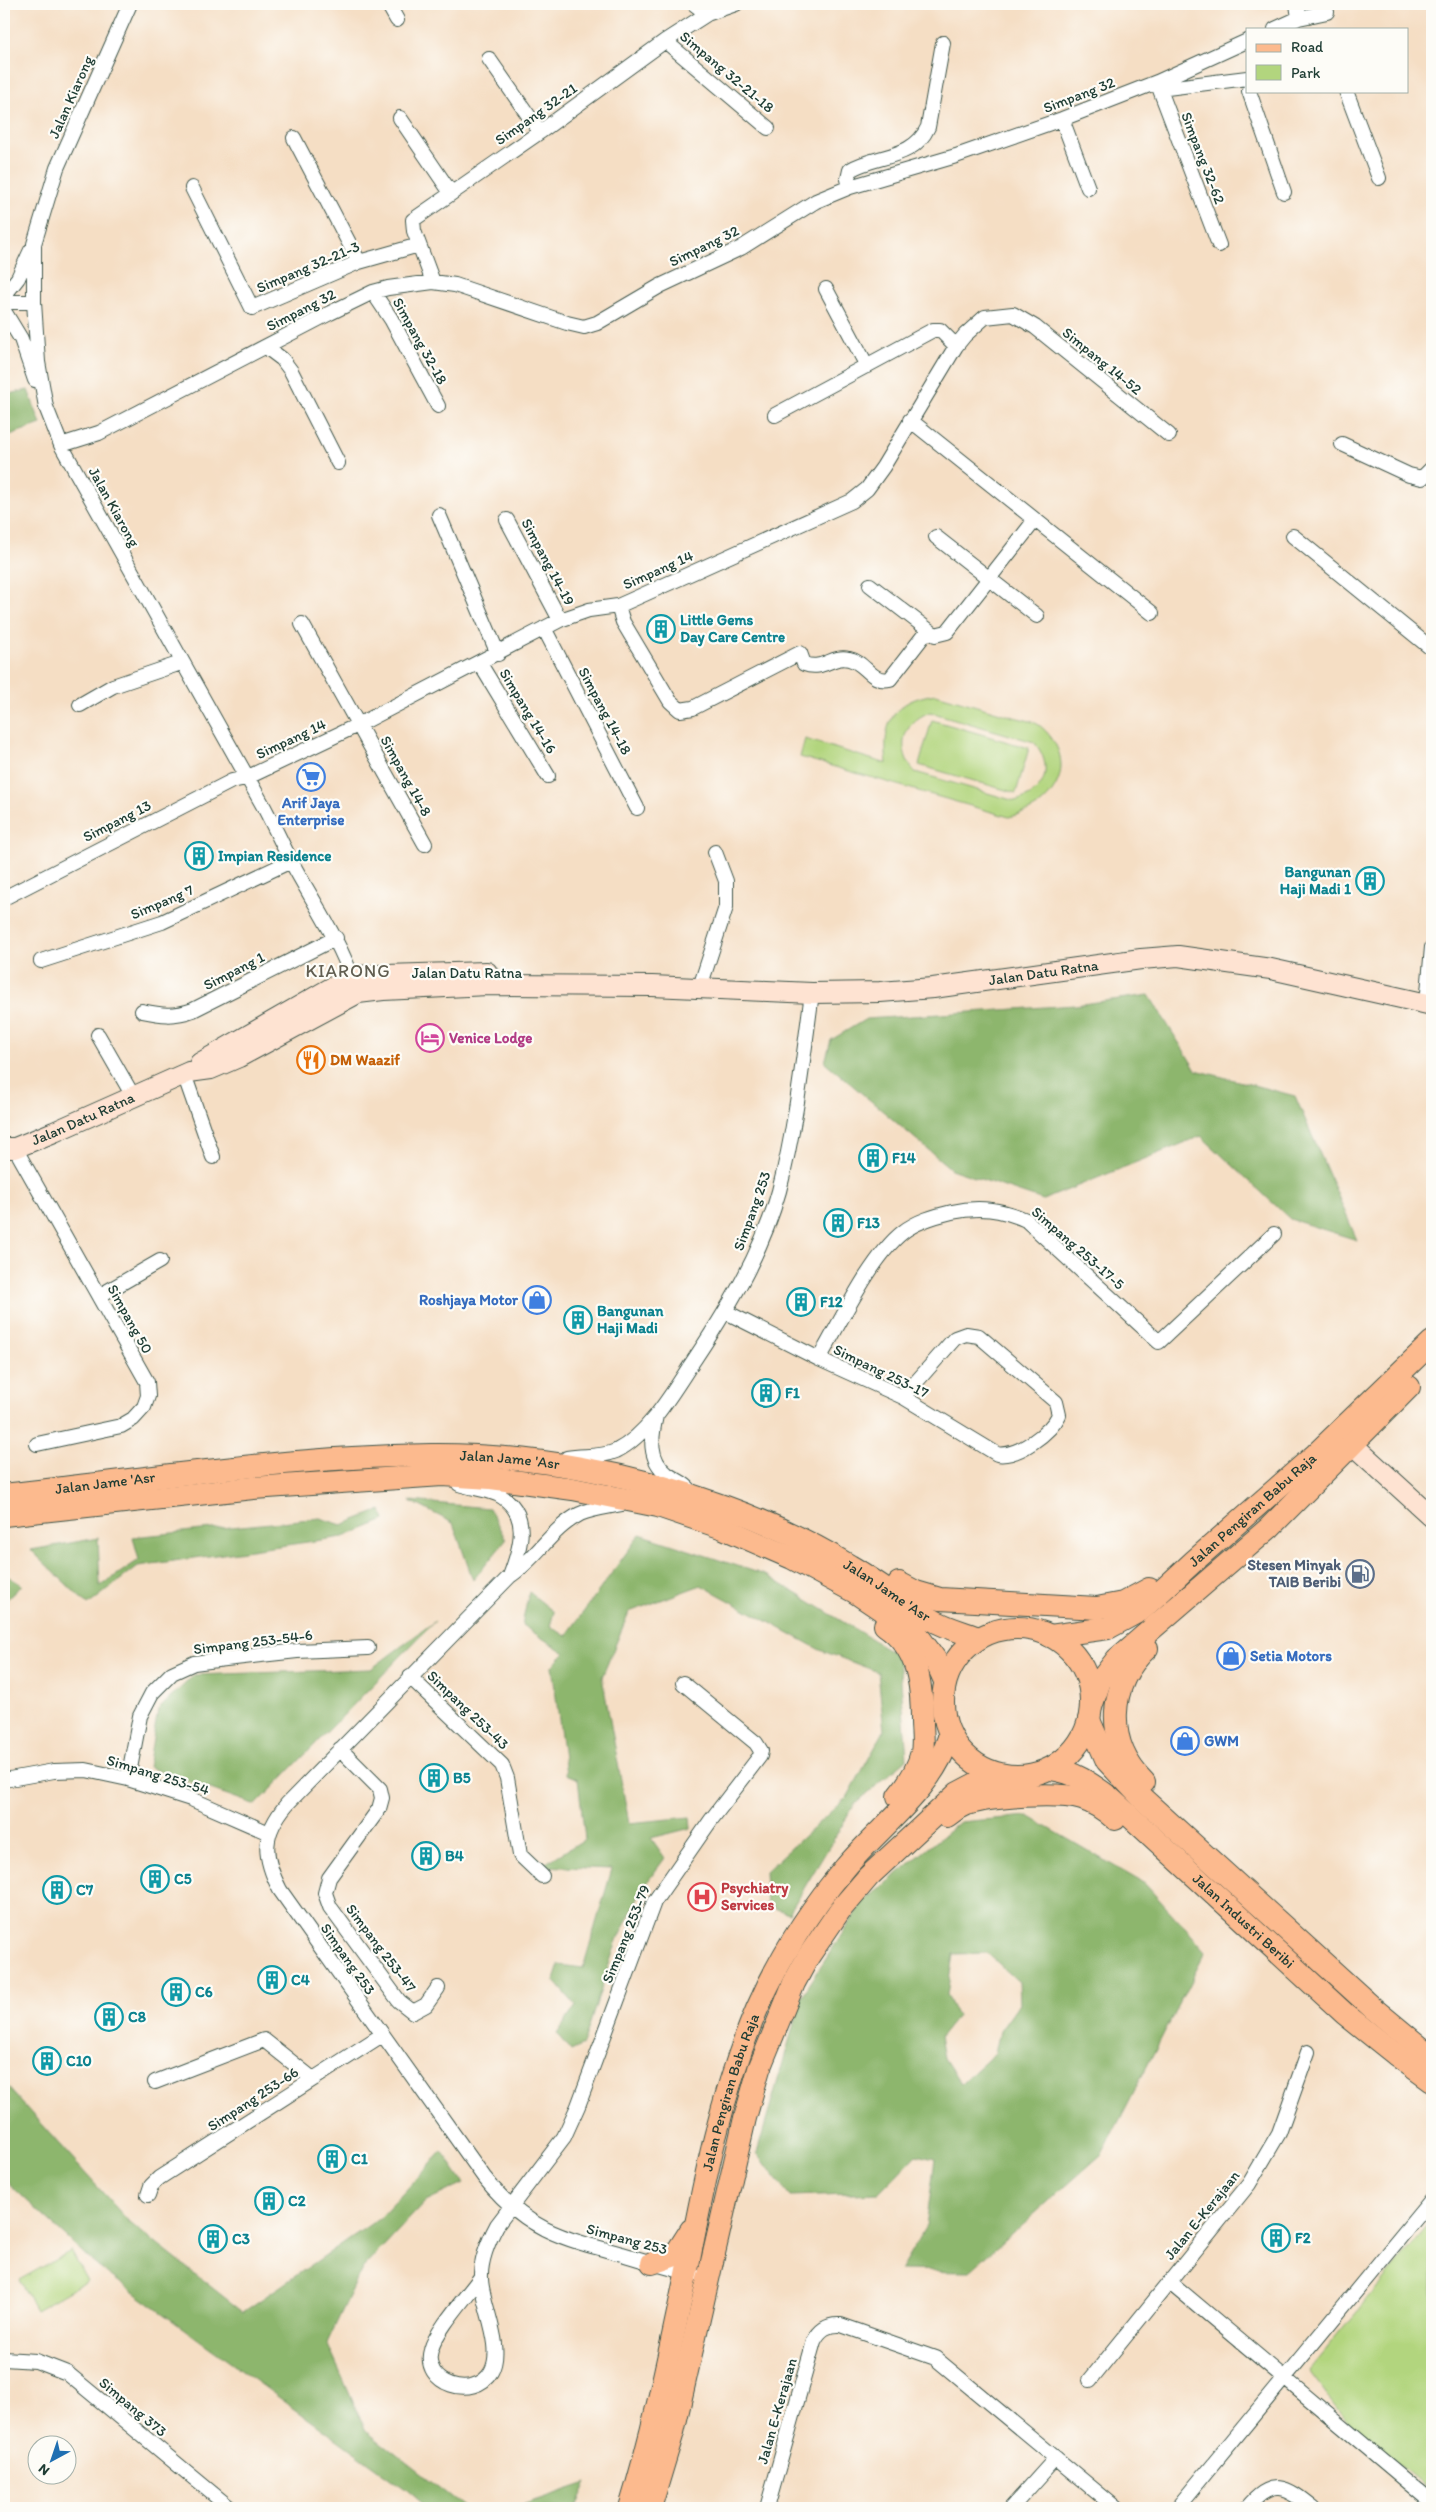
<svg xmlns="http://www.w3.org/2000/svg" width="1436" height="2512" viewBox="0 0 1436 2512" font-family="Itim,sans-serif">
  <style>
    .green { fill: #b2d57e; stroke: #688959; fill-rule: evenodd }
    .forest { fill: #8db66d; stroke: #567a50; fill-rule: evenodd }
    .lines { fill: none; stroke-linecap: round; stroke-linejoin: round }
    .street-casing { stroke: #3f554a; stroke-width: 16 }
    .secondary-casing { stroke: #3f554a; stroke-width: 22 }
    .primary-casing { stroke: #3f554a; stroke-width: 24 }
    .street { stroke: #fff; stroke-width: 14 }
    .secondary { stroke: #fee3d2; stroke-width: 20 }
    .primary { stroke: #fcba8e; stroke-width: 22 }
    .labels { text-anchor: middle; stroke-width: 4.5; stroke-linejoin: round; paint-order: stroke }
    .street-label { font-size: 15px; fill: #1f3d34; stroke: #fdfcf7 }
    .culture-label { font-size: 15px; font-weight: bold; fill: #0d838f; stroke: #fdfcf7; text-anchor: start }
    .shop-label { font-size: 15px; font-weight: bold; fill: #366cbe; stroke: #fdfcf7; text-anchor: start }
    .hotel-label { font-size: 15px; font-weight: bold; fill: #b23c85; stroke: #fdfcf7; text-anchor: start }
    .food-label { font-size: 15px; font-weight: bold; fill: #c56008; stroke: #fdfcf7; text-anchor: start }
    .service-label { font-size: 15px; font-weight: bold; fill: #4e5e75; stroke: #fdfcf7; text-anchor: end }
    .health-label { font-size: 15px; font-weight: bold; fill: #be3a42; stroke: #fdfcf7; text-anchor: start }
    .quarter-label { font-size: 18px; letter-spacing: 1px; fill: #615e51; stroke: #fdfcf7 }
  </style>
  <rect width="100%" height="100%" fill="#fdfcf7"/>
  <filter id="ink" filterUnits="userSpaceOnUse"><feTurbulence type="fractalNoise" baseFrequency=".02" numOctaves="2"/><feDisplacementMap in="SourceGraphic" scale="10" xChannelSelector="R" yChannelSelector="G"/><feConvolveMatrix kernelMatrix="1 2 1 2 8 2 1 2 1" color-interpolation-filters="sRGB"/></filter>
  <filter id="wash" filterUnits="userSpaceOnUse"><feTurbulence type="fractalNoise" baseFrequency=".0096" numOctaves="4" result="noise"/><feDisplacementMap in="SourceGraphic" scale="20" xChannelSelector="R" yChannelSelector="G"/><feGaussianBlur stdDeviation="1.12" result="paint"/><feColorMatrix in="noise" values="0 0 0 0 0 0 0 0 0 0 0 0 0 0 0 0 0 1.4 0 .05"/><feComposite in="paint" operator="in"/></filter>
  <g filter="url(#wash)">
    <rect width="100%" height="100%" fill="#f5dec4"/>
    <path class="green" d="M936 694C962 702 988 709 1014 717 1021 719 1033 721 1039 725 1057 739 1067 762 1057 783 1047 804 1031 812 1009 817L800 757 805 739 887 764C882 723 892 700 936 694ZM930 712 1034 742C1054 766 1047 793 1015 801L915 772C896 750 901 723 930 712Z
      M932 720 1029 748 1016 793 919 765Z
      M1432 2221V2491L1349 2423 1309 2370Z
      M71 2251 87 2281 36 2310 19 2280Z"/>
    <path class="forest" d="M28 390 41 424 4 437V395Z
      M1149 995 1196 1070 1295 1096 1357 1240 1290 1219 1201 1136 1043 1200 951 1169 825 1062 831 1040 866 1019 1075 1005Z
      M410 1501 489 1508 506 1540 473 1580 453 1523Z
      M381 1510 385 1520 343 1537 138 1566 88 1605 31 1550 98 1538 100 1586 139 1560 133 1537 320 1518 342 1525Z
      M640 1534 768 1576 899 1656 907 1759 855 1804 789 1913 767 1906 765 1872 848 1796 884 1731 878 1672 820 1650 701 1585 629 1612 602 1677 629 1823 690 1817 691 1828 651 1838 665 1858 642 1889 616 1943 583 2045 571 2051 557 2034 576 2006 554 1980 559 1965 583 1968 612 1869 541 1866 585 1839 578 1779 566 1774 552 1666 565 1653 522 1625 529 1592 554 1612 550 1626 566 1636Z
      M4 1574 22 1585 4 1602Z
      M435 1621 256 1805 148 1767 158 1710 194 1675 371 1669Z
      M1028 1816 1145 1884 1206 1951 1102 2154 970 2271 900 2270 926 2226 935 2159 916 2155 879 2193 790 2196 757 2153 802 1996 862 1903 960 1822ZM987 1953 1019 1982 1020 2003 1000 2031 995 2053 961 2084 944 2058 940 2037 957 2016 947 1995 953 1954Z
      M4 2083 130 2223 243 2312 381 2217 442 2151 464 2183 426 2201 362 2269 327 2343 366 2431 465 2508H428L407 2490 97 2266 4 2179Z
      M587 2483 575 2508H513Z"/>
  </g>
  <g filter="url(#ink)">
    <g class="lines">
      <defs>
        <path id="street" d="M130 4 57 168 34 244V302L38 362 46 407 61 445 265 809C274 826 282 844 291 861 313 902 339 939 354 983
          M388 4 397 20
          M694 4 707 14
          M1297 4 1299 18
          M1275 29 1299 18 1327 12
          M665 41 768 128
          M489 59 540 132
          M1157 82 1219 245
          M1157 82 1167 88 1247 78
          M1249 91 1284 192
          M1346 91 1379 178
          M400 118 451 193
          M1062 119 1088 188
          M294 138 359 262
          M850 187 848 179 850 170C877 154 913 160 928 127L943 43
          M192 188 252 308 359 262 419 245
          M433 282 414 231 413 220 540 132 665 41 707 14 736 4
          M826 289 867 366
          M373 292 391 319 438 406
          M4 296 18 278 31 250
          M4 302H34
          M4 311 21 339 35 380
          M266 347 282 359 291 371 338 463
          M775 415 933 330H940L956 346
          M910 420 1152 613
          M1342 444 1409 475 1422 478 1432 468
          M61 445 99 433 330 313 373 292 388 288 433 282 455 285 567 323 584 327 597 323 660 286 741 248 816 201 850 187 956 156 1062 119 1157 82 1247 41
          M439 515 498 654
          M507 520 560 620
          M1293 536 1432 649
          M936 537 1037 616
          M870 585 935 635 947 632 1035 520
          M618 606 623 622 670 701 680 710 693 708 800 653 804 664C824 671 831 655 849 659 866 662 870 683 890 679L928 630
          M302 624 425 844
          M544 628 637 808
          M479 662 548 776
          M80 705 113 686 181 663
          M4 898 232 781 246 778 358 725 560 620 589 610 618 606 852 501 867 489 883 467 956 346 965 335 985 317 1013 314 1035 327 1169 435
          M41 961 162 922 291 861
          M700 987 726 907V881L715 852
          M1427 1004 1432 947
          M142 1011C161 1015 174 1017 193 1010L336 938
          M98 1035 133 1096
          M184 1074 213 1157
          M15 1148 147 1382 148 1396 144 1407 133 1419 121 1426 37 1444
          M99 1296 160 1261
          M726 1312 819 1359 903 1397 997 1454C1017 1458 1051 1432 1059 1415L1056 1402 979 1336 966 1334 955 1338 903 1397
          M819 1359C840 1323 871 1257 903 1232 917 1221 935 1216 952 1212 979 1206 1001 1209 1026 1220L1159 1342 1274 1234
          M656 1416C651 1437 648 1459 667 1474 675 1480 684 1482 690 1490
          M567 1458C584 1455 600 1458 616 1451 646 1436 670 1397 688 1369 725 1314 761 1256 779 1191 796 1126 803 1059 812 993
          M459 1484C471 1488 485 1489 497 1494 532 1512 521 1547 510 1576
          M622 1504C608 1507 593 1508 580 1514 552 1528 536 1559 510 1576L287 1804C262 1834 262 1855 280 1890L484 2177C525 2229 560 2238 622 2254 645 2261 669 2268 693 2274
          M410 1677 502 1765 507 1778 520 1855 542 1876
          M340 1749 380 1789 382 1798 379 1809 329 1878 325 1893 330 1907 399 2001 413 2012 426 2005 438 1988
          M128 1779 140 1716 152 1693 172 1673 194 1663 217 1660 297 1651 368 1648
          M4 1780 54 1771 86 1770 128 1779 191 1799 269 1833
          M155 2082 264 2040 313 2079
          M148 2195 151 2186 159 2178 382 2035
          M480 2278C467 2296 436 2330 431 2350 421 2384 474 2401 491 2372 505 2347 482 2306 481 2279 480 2262 489 2240 497 2225L564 2137 578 2106 654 1902 711 1820 760 1756 761 1751 756 1743 683 1683
          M1170 2282 1432 2502
          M4 2359 36 2361 67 2373 230 2508
          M1090 2380 1249 2184 1279 2133 1308 2052
          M767 2508 814 2341C820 2329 828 2324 841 2325L935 2358 1116 2508
          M1011 2508 1056 2458
          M1177 2508 1432 2199
          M1247 2508C1272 2477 1286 2486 1313 2508"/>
        <g id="secondary">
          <path d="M200 1063 352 976 487 972"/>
          <path id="s1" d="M4 1148H15L54 1132 189 1072 211 1069 239 1057 358 993 383 990 488 985 652 986 812 993 880 992 933 988 1141 959 1178 956 1271 969 1432 1005"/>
          <path d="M1353 1445 1432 1517"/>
        </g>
        <g id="primary">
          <path id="s2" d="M4 1495C145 1479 288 1457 431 1455 530 1454 632 1473 726 1507 768 1522 812 1543 850 1566 878 1582 904 1603 931 1619 946 1628 963 1632 979 1638"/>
          <path d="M4 1515 253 1488 442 1475 491 1478 573 1489 658 1506 723 1528 792 1558 855 1592 916 1633 935 1659 945 1681"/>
          <path d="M899 1583 916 1592 940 1599 1097 1608 1123 1603 1149 1589"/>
          <path d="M885 1625C918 1647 922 1684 922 1721 922 1731 924 1743 922 1752 918 1769 909 1783 898 1796"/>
          <circle cx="1017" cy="1702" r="74"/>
          <path id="s3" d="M1050 1636 1108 1628 1141 1610 1193 1562 1316 1454 1432 1342"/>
          <path d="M1091 1707 1100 1681 1117 1659 1269 1528 1409 1387"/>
          <path d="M1089 1720 1107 1761 1142 1798 1374 2009 1432 2057"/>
          <path id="s4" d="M1051 1769C1075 1772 1090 1783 1109 1797L1345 2014 1395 2054 1432 2081"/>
          <path d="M1144 1782C1105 1743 1107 1685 1147 1648"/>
          <path d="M947 1816C953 1811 960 1807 967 1804 990 1796 1059 1792 1082 1799 1095 1803 1105 1810 1115 1819"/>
          <path d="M652 2263 675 2255 691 2230"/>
          <path id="s5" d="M630 2508C654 2430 670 2350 687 2270 704 2182 721 2093 757 2009 779 1959 809 1910 845 1868 882 1824 932 1791 950 1735"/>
          <path d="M650 2508 673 2432 745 2118 759 2069 794 1983 808 1957 840 1910 869 1876 958 1793 977 1783 1008 1776"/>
        </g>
      </defs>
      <use href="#street" class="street-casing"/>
      <use href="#secondary" class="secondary-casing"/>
      <use href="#primary" class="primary-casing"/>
      <use href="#street" class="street"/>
      <use href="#secondary" class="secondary"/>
      <use href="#primary" class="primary"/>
    </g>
  </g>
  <defs>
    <symbol id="building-ring" viewBox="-11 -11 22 22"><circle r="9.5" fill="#fdfcf7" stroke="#0f9aa8" stroke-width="1.5"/><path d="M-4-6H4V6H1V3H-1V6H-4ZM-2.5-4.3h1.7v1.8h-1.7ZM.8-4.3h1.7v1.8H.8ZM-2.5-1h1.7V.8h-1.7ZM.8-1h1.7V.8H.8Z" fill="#0f9aa8"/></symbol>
    <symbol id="supermarket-ring" viewBox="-11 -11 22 22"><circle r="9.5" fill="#fdfcf7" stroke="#3f7fe0" stroke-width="1.5"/><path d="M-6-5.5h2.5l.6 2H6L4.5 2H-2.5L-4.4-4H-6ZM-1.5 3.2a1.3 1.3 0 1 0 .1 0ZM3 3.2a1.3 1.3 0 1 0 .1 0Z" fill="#3f7fe0"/></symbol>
    <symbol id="hotel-ring" viewBox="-11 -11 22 22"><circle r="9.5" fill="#fdfcf7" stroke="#d1479c" stroke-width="1.5"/><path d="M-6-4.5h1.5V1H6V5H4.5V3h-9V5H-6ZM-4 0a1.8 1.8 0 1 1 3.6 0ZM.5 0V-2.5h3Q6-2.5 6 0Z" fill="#d1479c"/></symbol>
    <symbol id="restaurant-ring" viewBox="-11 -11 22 22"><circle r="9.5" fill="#fdfcf7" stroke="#e8710a" stroke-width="1.5"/><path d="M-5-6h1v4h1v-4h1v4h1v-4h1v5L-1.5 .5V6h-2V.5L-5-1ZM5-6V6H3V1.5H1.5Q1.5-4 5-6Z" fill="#e8710a"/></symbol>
    <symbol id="shop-ring" viewBox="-11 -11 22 22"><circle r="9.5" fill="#fdfcf7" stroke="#3f7fe0" stroke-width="1.5"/><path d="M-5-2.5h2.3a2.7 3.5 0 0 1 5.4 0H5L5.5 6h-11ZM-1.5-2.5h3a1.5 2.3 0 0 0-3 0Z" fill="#3f7fe0"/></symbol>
    <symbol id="fuel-ring" viewBox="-11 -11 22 22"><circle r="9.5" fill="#fdfcf7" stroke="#5c6f8a" stroke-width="1.5"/><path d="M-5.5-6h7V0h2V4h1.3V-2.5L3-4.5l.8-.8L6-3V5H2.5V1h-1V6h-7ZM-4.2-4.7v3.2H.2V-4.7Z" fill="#5c6f8a"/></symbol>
    <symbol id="hospital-ring" viewBox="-11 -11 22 22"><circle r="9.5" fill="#fdfcf7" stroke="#e0444e" stroke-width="1.5"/><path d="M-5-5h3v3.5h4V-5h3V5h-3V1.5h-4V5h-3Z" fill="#e0444e"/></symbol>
  </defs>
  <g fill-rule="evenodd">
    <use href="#building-ring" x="645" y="613" width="32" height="32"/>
    <use href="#supermarket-ring" x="295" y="761" width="32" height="32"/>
    <use href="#building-ring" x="183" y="840" width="32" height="32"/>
    <use href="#building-ring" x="1354" y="865" width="32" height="32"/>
    <use href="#hotel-ring" x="414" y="1022" width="32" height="32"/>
    <use href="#restaurant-ring" x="295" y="1044" width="32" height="32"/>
    <use href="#building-ring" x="857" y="1142" width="32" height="32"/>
    <use href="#building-ring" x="822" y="1207" width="32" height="32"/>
    <use href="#shop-ring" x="521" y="1284" width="32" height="32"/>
    <use href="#building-ring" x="785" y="1286" width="32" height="32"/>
    <use href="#building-ring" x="562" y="1304" width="32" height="32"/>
    <use href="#building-ring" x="750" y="1377" width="32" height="32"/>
    <use href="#fuel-ring" x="1344" y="1558" width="32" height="32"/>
    <use href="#shop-ring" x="1215" y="1640" width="32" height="32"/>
    <use href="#shop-ring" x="1169" y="1725" width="32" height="32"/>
    <use href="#building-ring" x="418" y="1762" width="32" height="32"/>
    <use href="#building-ring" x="410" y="1840" width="32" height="32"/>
    <use href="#building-ring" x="139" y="1863" width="32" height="32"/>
    <use href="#building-ring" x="41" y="1874" width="32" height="32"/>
    <use href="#hospital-ring" x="686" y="1881" width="32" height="32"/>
    <use href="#building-ring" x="256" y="1964" width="32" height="32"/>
    <use href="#building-ring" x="160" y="1976" width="32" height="32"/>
    <use href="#building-ring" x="93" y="2001" width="32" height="32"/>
    <use href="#building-ring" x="31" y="2045" width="32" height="32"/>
    <use href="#building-ring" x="316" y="2143" width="32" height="32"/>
    <use href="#building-ring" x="253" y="2185" width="32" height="32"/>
    <use href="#building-ring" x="1260" y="2222" width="32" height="32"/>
    <use href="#building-ring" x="197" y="2223" width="32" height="32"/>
  </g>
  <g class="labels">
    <g class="street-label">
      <text transform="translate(727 72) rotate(40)" y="5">Simpang 32-21-18</text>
      <text transform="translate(1079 95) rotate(-21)" y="5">Simpang 32</text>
      <text transform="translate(71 97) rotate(-66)" y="5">Jalan Kiarong</text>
      <text transform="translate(536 114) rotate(-35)" y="5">Simpang 32-21</text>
      <text transform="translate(1203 158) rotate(69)" y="5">Simpang 32-62</text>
      <text transform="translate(704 246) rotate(-26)" y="5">Simpang 32</text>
      <text transform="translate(308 267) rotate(-23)" y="5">Simpang 32-21-3</text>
      <text transform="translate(301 310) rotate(-27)" y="5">Simpang 32</text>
      <text transform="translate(420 341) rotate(61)" y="5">Simpang 32-18</text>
      <text transform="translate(1102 361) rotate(39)" y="5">Simpang 14-52</text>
      <text transform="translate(114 507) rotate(61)" y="5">Jalan Kiarong</text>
      <text transform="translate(548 562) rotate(62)" y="5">Simpang 14-19</text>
      <text transform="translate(658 570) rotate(-24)" y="5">Simpang 14</text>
      <text transform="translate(528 711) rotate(59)" y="5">Simpang 14-16</text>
      <text transform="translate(605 711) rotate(62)" y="5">Simpang 14-18</text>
      <text transform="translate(291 739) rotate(-25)" y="5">Simpang 14</text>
      <text transform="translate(406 776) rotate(61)" y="5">Simpang 14-8</text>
      <text transform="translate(117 821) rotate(-27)" y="5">Simpang 13</text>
      <text transform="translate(162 902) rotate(-23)" y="5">Simpang 7</text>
      <text transform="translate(234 971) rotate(-27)" y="5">Simpang 1</text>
      <text dy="5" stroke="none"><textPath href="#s1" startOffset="1076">Jalan Datu Ratna</textPath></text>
      <text x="467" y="978">Jalan Datu Ratna</text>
      <text dy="5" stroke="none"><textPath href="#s1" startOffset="85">Jalan Datu Ratna</textPath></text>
      <text transform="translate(752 1211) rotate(-70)" y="5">Simpang 253</text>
      <text transform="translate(1078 1248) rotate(41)" y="5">Simpang 253-17-5</text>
      <text transform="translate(130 1319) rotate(61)" y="5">Simpang 50</text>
      <text transform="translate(881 1371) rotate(26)" y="5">Simpang 253-17</text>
      <text dy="5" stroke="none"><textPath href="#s2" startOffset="508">Jalan Jame 'Asr</textPath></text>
      <text dy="5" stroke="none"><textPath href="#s2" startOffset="102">Jalan Jame 'Asr</textPath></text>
      <text dy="5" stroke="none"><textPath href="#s3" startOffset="246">Jalan Pengiran Babu Raja</textPath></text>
      <text dy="5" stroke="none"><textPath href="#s2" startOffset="912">Jalan Jame 'Asr</textPath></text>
      <text transform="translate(253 1642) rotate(-7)" y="5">Simpang 253-54-6</text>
      <text transform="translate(468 1710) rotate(44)" y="5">Simpang 253-43</text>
      <text transform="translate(158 1775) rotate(17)" y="5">Simpang 253-54</text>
      <text dy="5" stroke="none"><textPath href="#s4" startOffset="248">Jalan Industri Beribi</textPath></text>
      <text transform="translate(626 1934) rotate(-68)" y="5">Simpang 253-79</text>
      <text transform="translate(381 1948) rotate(53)" y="5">Simpang 253-47</text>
      <text transform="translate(348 1959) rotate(55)" y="5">Simpang 253</text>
      <text dy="5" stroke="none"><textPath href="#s5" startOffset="428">Jalan Pengiran Babu Raja</textPath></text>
      <text transform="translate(253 2099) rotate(-33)" y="5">Simpang 253-66</text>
      <text transform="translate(1202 2215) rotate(-51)" y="5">Jalan E-Kerajaan</text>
      <text transform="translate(627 2239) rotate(15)" y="5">Simpang 253</text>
      <text transform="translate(133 2407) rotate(40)" y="5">Simpang 373</text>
      <text transform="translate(777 2411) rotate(-74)" y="5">Jalan E-Kerajaan</text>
    </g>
    <g class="culture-label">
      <text x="680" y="625">Little Gems<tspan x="680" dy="17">Day Care Centre</tspan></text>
      <text x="218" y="861">Impian Residence</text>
      <text x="1351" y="877" text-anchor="end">Bangunan<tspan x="1351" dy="17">Haji Madi 1</tspan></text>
      <text x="892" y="1163">F14</text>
      <text x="857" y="1228">F13</text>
      <text x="820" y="1307">F12</text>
      <text x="597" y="1316">Bangunan<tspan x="597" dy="17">Haji Madi</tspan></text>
      <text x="785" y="1398">F1</text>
      <text x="453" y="1783">B5</text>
      <text x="445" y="1861">B4</text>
      <text x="174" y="1884">C5</text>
      <text x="76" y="1895">C7</text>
      <text x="291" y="1985">C4</text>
      <text x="195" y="1997">C6</text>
      <text x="128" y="2022">C8</text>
      <text x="66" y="2066">C10</text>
      <text x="351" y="2164">C1</text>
      <text x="288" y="2206">C2</text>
      <text x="1295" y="2243">F2</text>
      <text x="232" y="2244">C3</text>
    </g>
    <g class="shop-label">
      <text x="311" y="808" text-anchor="middle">Arif Jaya<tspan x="311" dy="17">Enterprise</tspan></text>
      <text x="518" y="1305" text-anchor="end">Roshjaya Motor</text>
      <text x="1250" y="1661">Setia Motors</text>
      <text x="1204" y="1746">GWM</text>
    </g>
    <g class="hotel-label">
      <text x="449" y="1043">Venice Lodge</text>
    </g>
    <g class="food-label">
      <text x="330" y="1065">DM Waazif</text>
    </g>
    <g class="service-label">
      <text x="1341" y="1570">Stesen Minyak<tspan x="1341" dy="17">TAIB Beribi</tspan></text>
    </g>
    <g class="health-label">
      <text x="721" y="1893">Psychiatry<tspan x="721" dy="17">Services</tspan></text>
    </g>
    <g class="quarter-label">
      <text x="348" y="977">KIARONG</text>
    </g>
  </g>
  <rect width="1436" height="2512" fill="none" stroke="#fdfcf7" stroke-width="20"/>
  <rect x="1246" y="28" width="162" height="65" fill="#fdfcf7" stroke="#a4b0a9"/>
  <rect x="1256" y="44" width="25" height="8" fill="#fcba8e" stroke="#a4b0a9"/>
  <text x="1291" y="52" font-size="15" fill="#1f3d34">Road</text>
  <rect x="1256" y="65" width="25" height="15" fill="#b2d57e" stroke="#a4b0a9"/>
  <text x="1291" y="78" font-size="15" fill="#1f3d34">Park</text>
  <g transform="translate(52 2460) rotate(220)"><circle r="24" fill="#fdfcf7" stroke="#a4b0a9"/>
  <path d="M0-4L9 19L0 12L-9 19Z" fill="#1f6fb2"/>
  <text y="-8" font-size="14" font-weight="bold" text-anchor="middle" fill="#1f3d34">N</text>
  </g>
</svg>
